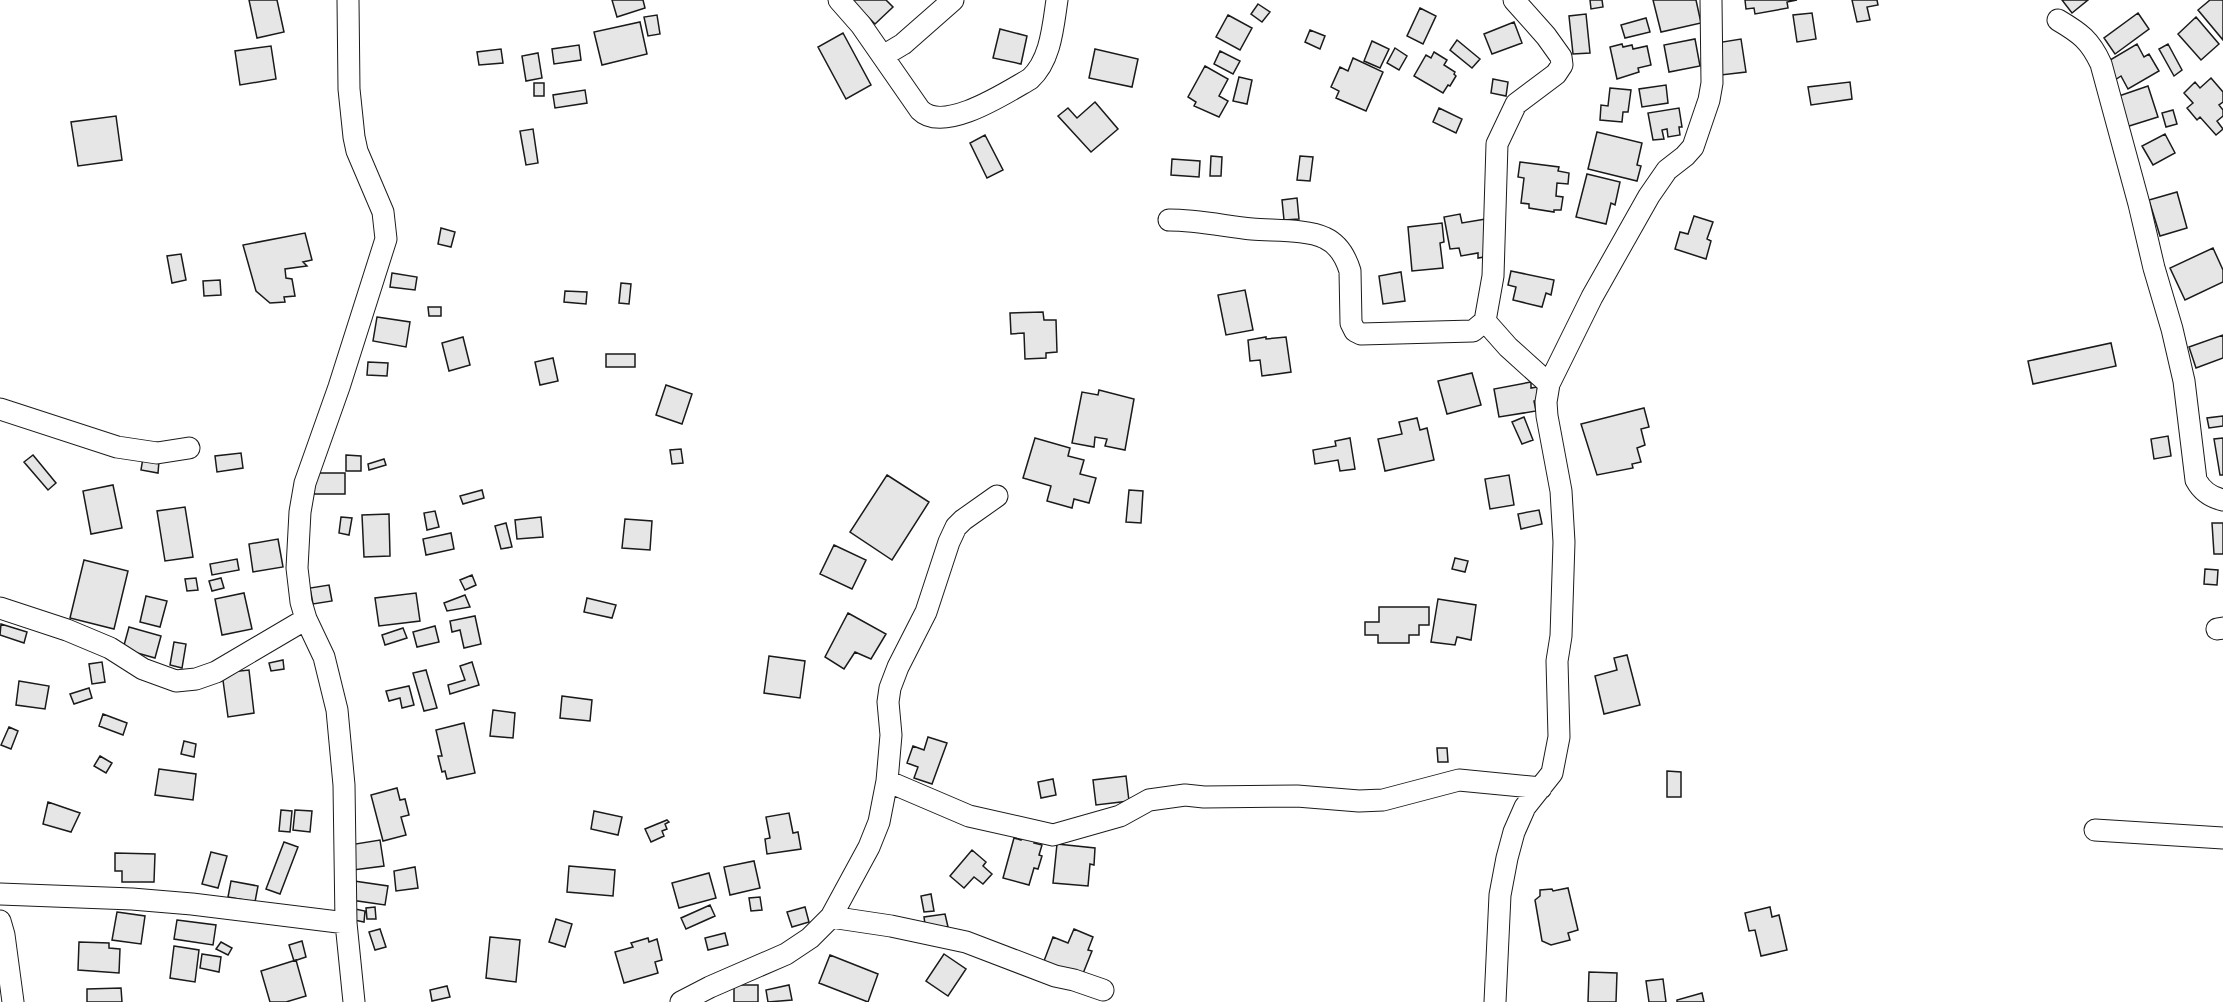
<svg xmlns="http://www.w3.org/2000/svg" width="2223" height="1002" viewBox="0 0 2223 1002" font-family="Lato,sans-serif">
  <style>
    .building { fill: #e6e6e6; stroke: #1a1a1a; stroke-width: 1.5 }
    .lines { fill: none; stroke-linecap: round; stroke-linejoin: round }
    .minor-casing { stroke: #1a1a1a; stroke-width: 23 }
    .minor { stroke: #fff; stroke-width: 21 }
  </style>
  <rect width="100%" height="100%" fill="#fff"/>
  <path class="building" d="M249 0H277L284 32 257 38Z
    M612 0H643L645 8 617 17Z
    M851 0H886L893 7 875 24Z
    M1590 0H1602L1603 7 1591 9Z
    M1653 0H1696L1701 23 1661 32Z
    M1745 0H1797L1787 2 1788 8 1755 14 1754 8 1746 9Z
    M1852 0H1877L1878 5 1867 7 1870 20 1857 22Z
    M2062 0H2088L2072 13Z
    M2210 0H2223V40L2198 10Z
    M1258 4 1270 12 1262 22 1251 14Z
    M1420 8 1436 16 1423 44 1407 36Z
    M1812 13 1816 39 1797 42 1793 15Z
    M2138 13 2149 29 2115 54 2104 38Z
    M1586 14 1590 53 1573 54 1569 16Z
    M657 15 660 34 648 36 644 17Z
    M1228 15 1252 28 1240 50 1216 37Z
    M2196 17 2219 44 2201 60 2178 34Z
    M1646 18 1650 32 1625 38 1621 25Z
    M640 22 647 54 602 65 594 32Z
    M1514 22 1522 43 1492 54 1484 34Z
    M1000 29 1027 36 1021 64 993 58Z
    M1310 30 1325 36 1320 49 1305 42Z
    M843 33 871 85 846 99 818 47Z
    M1695 39 1700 66 1669 72 1664 45Z
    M1741 39 1746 72 1721 75 1716 43Z
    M1457 40 1480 59 1472 68 1450 50Z
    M1372 41 1389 49 1380 68 1364 61Z
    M1622 44 1623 47 1632 45 1633 49 1647 46 1651 65 1638 68 1639 72 1617 79 1610 47Z
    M2137 44 2144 57 2149 54 2159 71 2128 89 2121 76 2115 80 2105 63Z
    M2168 44 2182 70 2174 76 2159 49Z
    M579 45 581 60 554 64 552 49Z
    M271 46 276 79 240 85 235 51Z
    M1395 48 1407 56 1399 70 1387 63Z
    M501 49 503 63 479 65 477 52Z
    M1095 49 1138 59 1132 87 1089 78Z
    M1220 51 1240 61 1233 74 1214 64Z
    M1434 52 1447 60 1444 65 1455 72 1454 74 1456 76 1450 86 1448 85 1443 93 1414 76 1426 55 1431 58Z
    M538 53 542 78 526 81 522 56Z
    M1353 58 1383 72 1366 111 1336 98 1339 91 1331 87 1340 67 1348 71Z
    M1205 66 1228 79 1219 96 1228 101 1219 117 1194 106 1196 102 1188 97Z
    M1239 77 1252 80 1247 104 1233 101Z
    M2211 78 2223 92V102L2219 105 2223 110V116L2217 121 2223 129 2216 135 2200 117 2197 120 2187 108 2193 103 2184 93 2195 82 2200 88Z
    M1493 79 1508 82 1506 96 1491 93Z
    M1850 82 1852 99 1811 105 1808 87Z
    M534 83H544V96H534Z
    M1666 85 1668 103 1642 107 1639 89Z
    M2148 86 2158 117 2126 127 2116 97Z
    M1610 88 1631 90 1628 112H1623L1622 122 1600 120 1601 105 1608 106Z
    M585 90 587 103 555 108 553 95Z
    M1095 102 1118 129 1091 152 1058 116 1068 108 1077 118Z
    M1439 108 1462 119 1456 133 1433 122Z
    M1679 108 1682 127H1679L1680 135 1668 137 1667 129 1662 130 1664 139 1653 140 1648 113Z
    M2173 110 2177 124 2166 127 2162 113Z
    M116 116 122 160 78 166 71 122Z
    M533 129 538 163 526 165 520 131Z
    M1597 132 1642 143 1637 165 1641 166 1637 181 1588 169Z
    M2165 134 2175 153 2153 165 2142 146Z
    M985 135 1003 170 987 178 970 143Z
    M1211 156 1222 157 1221 176H1210Z
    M1300 156 1313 157 1310 181 1297 180Z
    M1172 159 1200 161 1199 177 1171 175Z
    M1520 162 1559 167 1558 171 1569 173 1568 184 1557 183 1556 196 1563 197 1561 210H1554V212L1529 208V204L1521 203 1524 178 1518 177Z
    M1587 174 1620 182 1615 205 1611 203 1606 224 1576 217Z
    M2177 192 2187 228 2160 236 2149 200Z
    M1297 198 1299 219 1284 220 1282 200Z
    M1460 214 1462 223 1492 218 1490 256 1478 258V253L1461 256 1459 248 1450 249 1444 217Z
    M1694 216 1713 222 1707 239 1711 241 1706 259 1675 249 1680 232 1688 234Z
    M1442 223 1444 242 1440 243 1443 268 1412 271 1408 227Z
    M441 228 455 232 451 247 438 244Z
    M305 233 312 260 303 262 307 266 285 269 286 278 292 279 295 296 284 297 285 302 270 303 256 291 243 245Z
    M2213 248 2223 270V282L2185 300 2170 268Z
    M181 254 186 280 172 283 167 256Z
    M1511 271 1554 280 1551 295 1546 293 1542 307 1513 300 1516 287 1508 285Z
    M1401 272 1405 301 1383 304 1379 276Z
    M392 273 417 277 415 290 390 287Z
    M220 280 221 295 204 296 203 281Z
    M621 283 631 284 629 304 619 303Z
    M1245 290 1253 330 1226 335 1218 295Z
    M565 291 587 292 586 304 564 302Z
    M428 307H441V316H429Z
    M1043 312 1044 320H1056L1057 352 1046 353V358L1025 359 1024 333 1011 334 1010 313Z
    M377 317 410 322 406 347 373 341Z
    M2223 335V358L2196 368 2189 347Z
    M463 337 470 365 449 371 442 343Z
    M1266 337V339L1286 337 1291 372 1262 376 1260 360 1250 361 1248 340Z
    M2111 343 2116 366 2033 384 2028 361Z
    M606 354H635V367H606Z
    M553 358 558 381 540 385 535 362Z
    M368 362 388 363 387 376 367 375Z
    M1472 373 1481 405 1447 414 1438 381Z
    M1531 382V388L1537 387 1539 400 1534 401 1536 411 1499 417 1494 389Z
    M666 385 692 394 682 424 656 415Z
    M1099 390 1134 399 1125 450 1105 446 1107 439 1095 437 1094 447 1072 443 1082 392 1098 395Z
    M1644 408 1649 427 1641 429 1645 445 1637 448 1641 462 1632 464 1633 468 1597 475 1581 424Z
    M2223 416V426L2209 428 2207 418Z
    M1524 417 1533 440 1522 444 1512 422Z
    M1417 418 1420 430 1427 428 1434 460 1385 471 1378 439 1402 434 1399 422Z
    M2168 436 2171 456 2154 459 2151 439Z
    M1035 438 1070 448 1068 456 1084 460 1080 474 1096 478 1089 503 1074 499 1072 508 1047 501 1051 486 1023 478Z
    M1350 438 1355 469 1340 471 1338 460 1315 464 1313 450 1336 446 1335 441Z
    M2223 438V475H2220L2214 439Z
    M681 449 683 463 672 464 670 450Z
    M241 453 243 468 217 472 215 456Z
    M33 455 56 483 48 490 24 462Z
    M346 455 361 456V471H346Z
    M143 458 159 461 158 473 141 470Z
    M384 459 386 465 369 470 368 464Z
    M312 473H345V494H312Z
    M887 475 929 502 892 560 850 532Z
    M1509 475 1514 505 1490 509 1485 479Z
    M113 485 122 528 91 534 83 491Z
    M482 490 484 498 463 504 460 496Z
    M1129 490 1143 491 1141 523 1126 522Z
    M185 507 193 557 165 561 157 511Z
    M1539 510 1542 524 1521 529 1518 514Z
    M435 511 439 527 427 530 424 513Z
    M389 514 390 556 364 557 362 515Z
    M341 517 352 518 349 535 339 533Z
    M541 517 543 537 517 539 515 520Z
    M625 519 652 521 650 550 622 548Z
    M506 523 512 547 501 549 495 526Z
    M2212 523H2223V554H2214Z
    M451 533 454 549 426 555 423 539Z
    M278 539 283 567 253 572 249 544Z
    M834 545 866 560 852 589 820 574Z
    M1455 558 1468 561 1465 572 1452 569Z
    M237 559 239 570 212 575 210 564Z
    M84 560 128 571 114 629 70 618Z
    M2205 569 2218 570 2217 585 2204 584Z
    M472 575 476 585 465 590 460 580Z
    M196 578 198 590 187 591 185 579Z
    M221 578 224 588 212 591 209 581Z
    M329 585 332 601 313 604 310 588Z
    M244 593 252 629 222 635 215 599Z
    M416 593 420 621 379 626 375 598Z
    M465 595 470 607 447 611 444 603Z
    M146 596 167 601 160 627 140 622Z
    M587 598 616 605 612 618 584 612Z
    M1438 599 1476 605 1471 640 1457 637 1455 645 1431 642Z
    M1379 607H1429V625H1419V635H1409V643H1378V635H1365V622H1379Z
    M848 613 886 634 871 659 855 652 844 669 825 657Z
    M475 616 481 644 464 648 460 630 452 632 450 621Z
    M1 624 27 632 24 643 0 635Z
    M435 626 439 642 417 647 413 632Z
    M129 627 161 636 155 658 123 649Z
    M403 628 407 638 385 645 382 635Z
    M174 642 186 644 182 668 170 665Z
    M1627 655 1640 705 1604 714 1595 676 1617 670 1614 658Z
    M769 656 805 661 800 698 764 693Z
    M283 660 284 669 271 671 269 663Z
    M102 662 105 682 92 684 89 664Z
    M472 662 479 685 450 694 448 685 465 680 460 666Z
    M249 670 254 713 228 717 222 673Z
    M426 670 437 708 424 711 413 673Z
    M19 681 49 686 45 709 16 705Z
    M409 686 414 705 402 708 400 698 389 701 386 691Z
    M89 688 92 698 74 704 70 694Z
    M562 696 592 700 590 721 560 718Z
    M493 710 515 713 513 738 490 736Z
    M103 714 127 723 123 735 99 726Z
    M464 723 475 773 447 779 445 771 442 772 438 756H442L436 730Z
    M9 727 18 731 11 749 1 745Z
    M928 737 947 743 932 784 914 778 918 767 907 763 913 746 924 750Z
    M184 741 196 744 194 757 181 754Z
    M1437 748H1447L1448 762H1438Z
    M100 756 112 763 106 773 94 766Z
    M159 769 196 774 193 800 155 795Z
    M1667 771 1681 772V797H1667Z
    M1126 776 1129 801 1096 805 1093 780Z
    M1053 779 1056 795 1041 798 1038 782Z
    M397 788 400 800 405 799 409 815 401 817 406 835 383 841 371 795Z
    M48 802 80 813 71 832 43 824Z
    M281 810 292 811 290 832 279 831Z
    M295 810 312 811 310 832 293 830Z
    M594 811 622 817 618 835 591 829Z
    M789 813 793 833 798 832 801 849 767 854 765 839 770 838 766 817Z
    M667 820 669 822 665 824 667 829 662 831 664 836 651 842 645 829Z
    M1023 835 1036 838 1034 843 1042 845 1039 855 1042 856 1038 869 1034 868 1029 885 1003 878 1014 838 1021 840Z
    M380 840 384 866 353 870 349 845Z
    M284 842 298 847 280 894 266 889Z
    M1057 844 1095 848 1094 865 1090 864 1088 886 1053 883Z
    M972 850 986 862 983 866 992 874 983 884 974 877 964 888 950 876Z
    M211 852 227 856 218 888 202 884Z
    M115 853 155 854 154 882H122V871H115Z
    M754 861 760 888 730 895 724 867Z
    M569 866 615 870 613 896 567 892Z
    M415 867 418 888 396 891 394 871Z
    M709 873 716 898 679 908 672 883Z
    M231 881 258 886 255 902 228 897Z
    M354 881 388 886 385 905 351 900Z
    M1568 888 1578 930 1568 933 1570 940 1551 945 1542 941 1535 900 1540 896V890L1552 889 1553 891Z
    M931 894 934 911 924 912 921 896Z
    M760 897 762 910 751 911 749 898Z
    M710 905 715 916 686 929 681 918Z
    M375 907 376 919H367L366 908Z
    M805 907 809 922 792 927 787 912Z
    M1770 907 1772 917 1779 915 1787 950 1761 956 1755 930 1749 931 1745 913Z
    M355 909 365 911 364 922 354 920Z
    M117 912 145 916 141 944 112 940Z
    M945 914 948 927 926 931 924 917Z
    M556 919 572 924 565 947 549 942Z
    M177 920 216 925 213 945 174 939Z
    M380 929 386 947 375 950 369 932Z
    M1074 929 1093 937 1088 950 1092 951 1082 976 1044 961 1053 937 1068 943Z
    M725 933 728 945 708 950 705 938Z
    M490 937 520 940 516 982 486 978Z
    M648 938 649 942 657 939 662 960 655 962 658 973 624 983 615 952 633 947 631 943Z
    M302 941 306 957 294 961 289 945Z
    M79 942 109 943V948L120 949 119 973 78 970Z
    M221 942 232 948 228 955 216 949Z
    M174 946 199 950 195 982 170 978Z
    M202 954 221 957 219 972 200 968Z
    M944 954 966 969 948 996 926 981Z
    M830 955 878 974 868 1002 819 983Z
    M296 960 306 996 286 1002H270L261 971Z
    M1589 972 1617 973 1616 1002H1588Z
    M1663 979 1666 1002H1649L1646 981Z
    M734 985H758V1002H734Z
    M789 985 792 1000 768 1002 766 990Z
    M447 986 450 997 432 1001 430 990Z
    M121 988 122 1002H87V989Z
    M1702 993 1704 1002H1677V1000Z"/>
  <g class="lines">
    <defs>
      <path id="minor" d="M348 0 349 89 354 137 357 151 383 212 386 239 339 387 305 483 300 512 297 568 301 602 306 619 324 657 337 710 344 785 346 923 354 1002
        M839 0 861 25 920 110C944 134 1007 92 1030 79 1051 60 1053 26 1057 0
        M2058 20C2080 33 2090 40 2101 64L2139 204 2154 268 2172 329 2184 381 2196 480C2202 491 2210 497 2223 500
        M883 56 903 44 953 0
        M1169 220C1197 220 1224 226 1252 229 1272 231 1307 229 1325 238 1338 244 1346 258 1350 271L1351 323 1355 331 1361 334 1473 331 1485 321 1493 276 1497 144 1516 104 1556 74 1562 65 1561 57 1546 36 1514 0
        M1485 321 1508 347 1549 384
        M0 409 117 447 157 453 189 448
        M0 608 67 630 110 648 143 669 176 681 196 679 216 672 306 619
        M2217 629 2223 628
        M887 781 969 816 1053 835 1120 816 1149 800 1185 795 1204 797 1297 796 1359 801 1383 800 1459 780 1541 788
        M2095 830 2223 838
        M0 894 132 899 192 904 346 923
        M831 917 891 926 966 942 1055 976 1074 980 1103 990
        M0 921 4 935 13 1002
        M681 1002 710 987 786 954 810 938 831 917 869 847 879 822 887 781 891 735 888 702 890 688 898 667 926 612 949 542 956 527 963 520 997 496
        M1495 1002 1500 895 1507 858 1514 832 1525 807 1552 773 1559 737 1557 661 1561 636 1564 542 1561 491 1547 416 1546 402 1549 384 1592 297 1649 196 1667 170 1685 156 1693 147 1709 100 1712 83 1711 0"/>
    </defs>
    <use href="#minor" class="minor-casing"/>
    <use href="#minor" class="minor"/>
  </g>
</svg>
